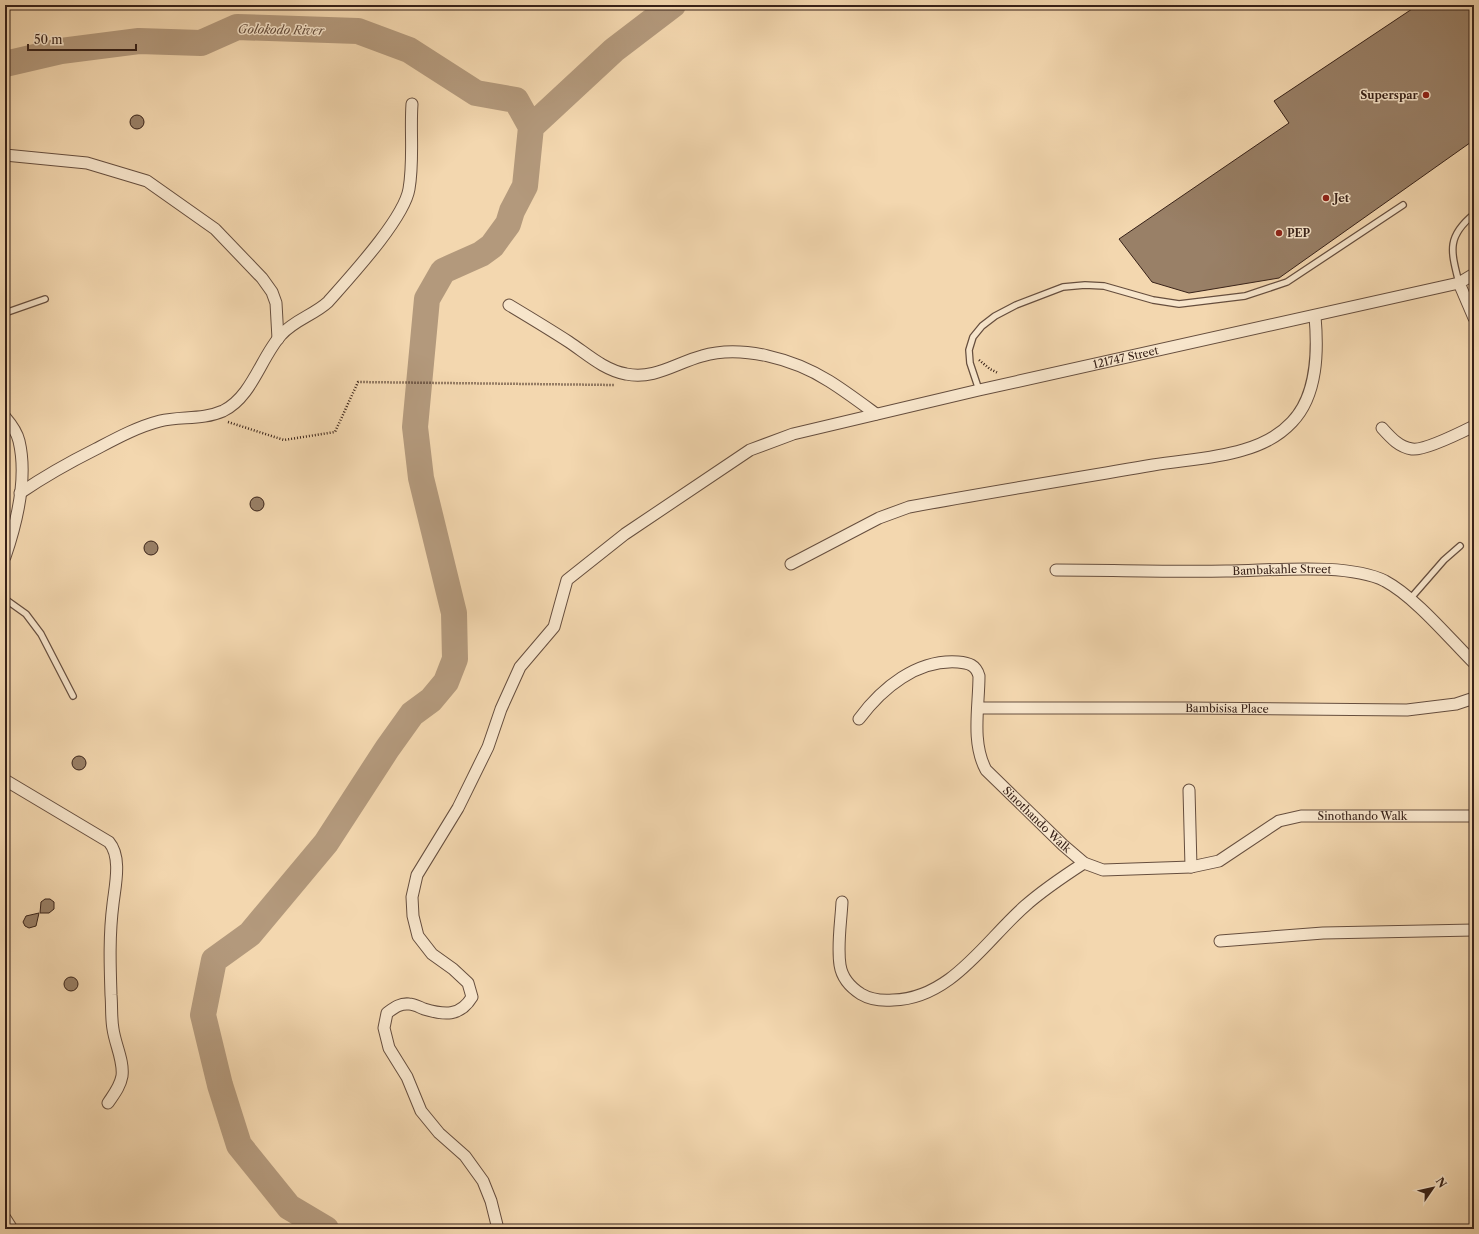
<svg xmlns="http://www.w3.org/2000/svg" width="1479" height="1234" viewBox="0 0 1479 1234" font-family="'Libre Caslon Text',serif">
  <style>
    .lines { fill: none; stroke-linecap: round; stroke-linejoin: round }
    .river { stroke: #b3997c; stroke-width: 26 }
    .building { fill: #998067; stroke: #372118 }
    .lane-casing { stroke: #664e3e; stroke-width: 8 }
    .street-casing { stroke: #664e3e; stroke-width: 13 }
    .path { stroke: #372118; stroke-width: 2.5; stroke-dasharray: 1 2; stroke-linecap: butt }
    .lane { stroke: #f7e5cb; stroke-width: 5.5 }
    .street { stroke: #f7e5cb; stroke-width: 11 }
    .poi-dot { fill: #8f2418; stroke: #f7e5cb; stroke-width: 1.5 }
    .labels { text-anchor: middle; stroke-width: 3; stroke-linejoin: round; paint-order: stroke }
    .poi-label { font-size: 11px; font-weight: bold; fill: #372118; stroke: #f7e5cb; text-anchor: start }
    .street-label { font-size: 11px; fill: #372118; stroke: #f7e5cb }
    .water-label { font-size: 12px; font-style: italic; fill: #624b3b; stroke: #f7e5cb }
  </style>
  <rect width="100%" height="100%" fill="#f3d7af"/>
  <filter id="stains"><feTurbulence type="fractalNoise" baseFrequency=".005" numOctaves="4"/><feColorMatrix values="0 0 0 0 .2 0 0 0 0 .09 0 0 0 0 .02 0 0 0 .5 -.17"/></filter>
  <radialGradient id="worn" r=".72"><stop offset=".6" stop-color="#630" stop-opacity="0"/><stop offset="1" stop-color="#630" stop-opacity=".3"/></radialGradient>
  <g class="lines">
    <path class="river" d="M5 64 61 51 139 41 201 43 237 27 358 31 409 50 476 93 516 100 531 127
      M326 1229 289 1207 239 1145 220 1085 203 1015 214 960 250 934 326 843 387 749 412 714 431 700 446 682 455 659 454 613 421 478 415 427 427 299 443 271 481 254 492 246 508 224 512 211 525 186 531 127 614 50 673 5"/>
  </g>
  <path class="building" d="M1418 5H1474V140L1279 278 1189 293 1152 282 1119 239 1289 123 1274 101Z
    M130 122a7 7 0 1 1 14 0a7 7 0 1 1-14 0Z
    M250 504a7 7 0 1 1 14 0a7 7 0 1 1-14 0Z
    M144 548a7 7 0 1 1 14 0a7 7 0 1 1-14 0Z
    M72 763a7 7 0 1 1 14 0a7 7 0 1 1-14 0Z
    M45 899H50L54 902V909L49 913H40L41 902Z
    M39 913 36 926 29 928 25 926 23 922 26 916Z
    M64 984a7 7 0 1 1 14 0a7 7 0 1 1-14 0Z"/>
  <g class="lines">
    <defs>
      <path id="lane" d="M1459 283C1451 251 1446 237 1474 214
        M5 313 45 299
        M979 390 970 363 969 350 973 337 982 326 995 316 1016 305 1063 287 1085 285 1104 286 1153 300 1179 304 1245 296 1287 282 1403 205
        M5 599 26 614 41 634 73 696
        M1410 599 1444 560 1460 546"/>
      <g id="street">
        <path d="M5 155 87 163 147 181 215 229 262 278 272 292 276 303 278 339"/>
        <path d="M1474 274 1459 283 1474 318"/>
        <path d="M509 305C529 317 549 329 569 342 587 354 604 370 626 374 654 380 676 363 702 356 741 344 794 359 829 381 845 391 861 403 876 414"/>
        <path d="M5 417C11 424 17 432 19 441 28 479 17 522 5 557"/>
        <path d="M1382 428C1391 438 1399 447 1412 449 1424 451 1462 432 1474 426"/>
        <path d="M20 493C45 476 70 462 96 449 117 438 137 427 160 421 180 416 203 420 223 411 252 397 261 357 281 335 294 320 314 315 328 302 349 278 404 219 409 189 414 160 410 132 412 104"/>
        <path d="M791 564 879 518 909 507C990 492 1072 479 1153 465 1183 460 1214 459 1243 450 1261 445 1279 436 1292 422 1318 395 1318 350 1315 316"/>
        <path id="s1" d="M1056 570C1113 570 1169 572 1226 571 1269 571 1347 562 1385 581 1415 597 1449 638 1474 663"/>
        <path id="s2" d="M979 708H1186L1407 710 1456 704 1474 698"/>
        <path id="s3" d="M859 719C882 688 917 659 958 662 969 663 976 665 979 676 979 707 971 742 986 770L1063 845 1084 863 1103 870 1191 867 1219 861 1279 821 1301 816H1474"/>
        <path d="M5 780 109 842C122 857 115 886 113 904 109 935 110 965 111 995 112 1006 111 1018 113 1029 115 1044 124 1061 122 1076 120 1087 114 1094 108 1103"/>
        <path d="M1189 790 1191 867"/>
        <path d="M842 902C841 922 837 945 840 965 842 978 850 987 861 994 871 1000 881 1001 893 1000 951 999 986 940 1025 906 1043 890 1064 876 1084 863"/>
        <path d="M1220 941 1323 933 1474 930"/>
        <path d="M5 1218 12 1229"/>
        <path id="s4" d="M498 1229 491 1201 483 1181 465 1156 439 1133 421 1111 407 1077 389 1048 384 1028 387 1013C394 1008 400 1003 409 1004 414 1004 419 1007 424 1009 444 1015 460 1017 472 997L468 983 453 969 432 954 418 936 413 916 412 897 417 875 458 808 488 747 501 709 520 667 554 627 567 580 625 534 750 450 793 434 979 390 1459 283"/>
      </g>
    </defs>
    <use href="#lane" class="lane-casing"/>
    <use href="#street" class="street-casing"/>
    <path class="path" d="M979 360 990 369 998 373
      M228 422 284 440 335 432 358 382 615 385
      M5 946 9 962"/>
    <use href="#lane" class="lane"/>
    <use href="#street" class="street"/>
  </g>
  <g class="poi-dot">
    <circle cx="1426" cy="95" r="4"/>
    <circle cx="1326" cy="198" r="4"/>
    <circle cx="1279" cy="233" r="4"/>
  </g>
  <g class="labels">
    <g class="poi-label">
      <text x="1418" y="99" text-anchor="end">Superspar</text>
      <text x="1334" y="202">Jet</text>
      <text x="1287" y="237">PEP</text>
    </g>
    <g class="street-label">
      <text dy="4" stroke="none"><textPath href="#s4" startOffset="1438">121747 Street</textPath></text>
      <text dy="4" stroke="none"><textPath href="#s1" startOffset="226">Bambakahle Street</textPath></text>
      <text dy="4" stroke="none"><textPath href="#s2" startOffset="248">Bambisisa Place</textPath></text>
      <text dy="4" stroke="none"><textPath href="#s3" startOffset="670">Sinothando Walk</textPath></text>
      <text dy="4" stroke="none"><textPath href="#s3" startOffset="313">Sinothando Walk</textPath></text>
    </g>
    <g class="water-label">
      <text transform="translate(281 30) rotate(1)" y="4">Golokodo River</text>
    </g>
  </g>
  <rect width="1479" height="1234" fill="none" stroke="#f3d7af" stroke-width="20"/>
  <rect x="6" y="6" width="1467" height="1222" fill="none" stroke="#372118" stroke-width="2"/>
  <rect x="10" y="10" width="1459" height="1214" fill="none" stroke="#372118"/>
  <g transform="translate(1433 1188) rotate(56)" stroke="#f7e5cb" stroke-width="3" paint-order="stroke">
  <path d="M0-3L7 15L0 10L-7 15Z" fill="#372118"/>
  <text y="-6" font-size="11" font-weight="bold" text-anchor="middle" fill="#372118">N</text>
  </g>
  <path d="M28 44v6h108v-6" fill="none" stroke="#372118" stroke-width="2"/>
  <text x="34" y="44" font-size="12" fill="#372118" stroke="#f7e5cb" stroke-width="3" paint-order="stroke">50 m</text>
  <rect width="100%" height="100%" filter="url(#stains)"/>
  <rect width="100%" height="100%" fill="url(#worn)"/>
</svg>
